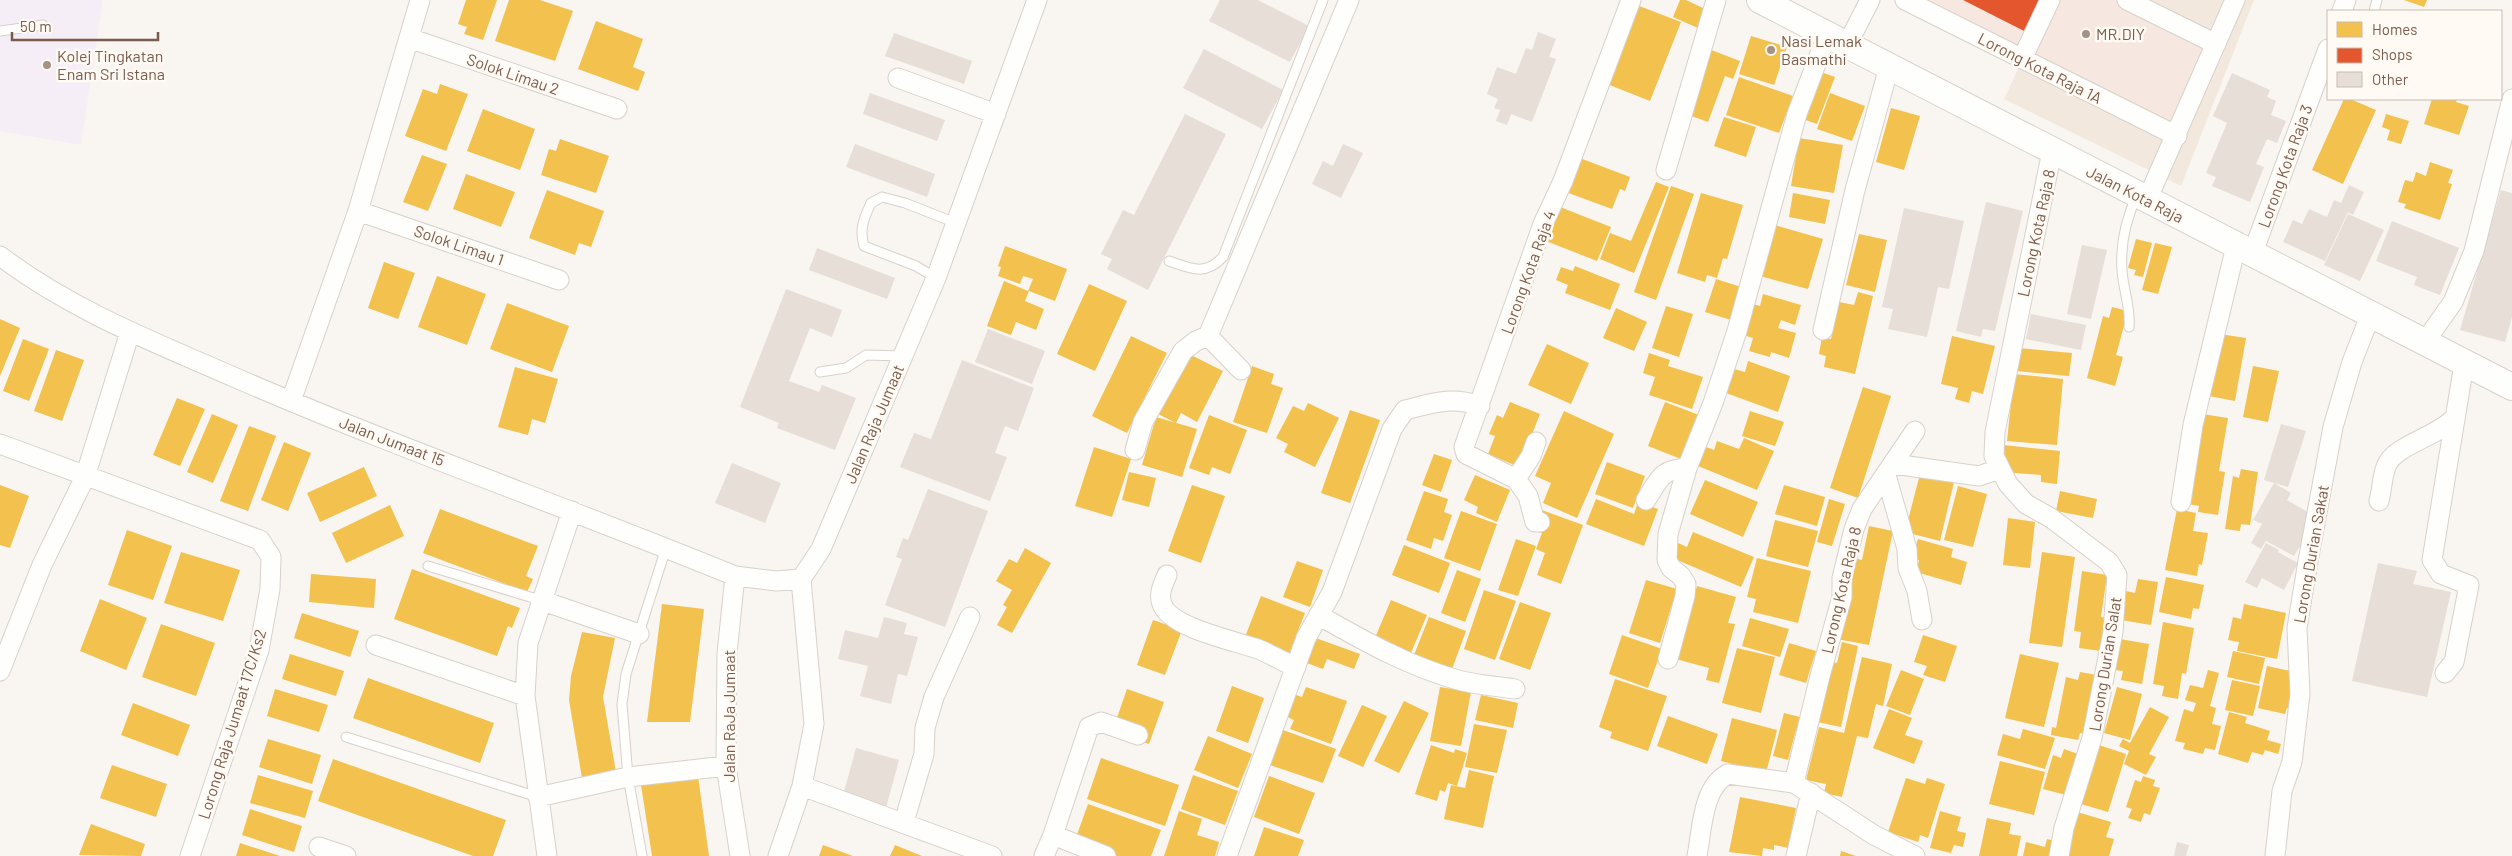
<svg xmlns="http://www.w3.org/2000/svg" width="2512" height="856" viewBox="0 0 2512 856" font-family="Barlow,sans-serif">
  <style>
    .residential { fill: #f2e8de }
    .commercial { fill: #f6e8e1 }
    .education { fill: #f6eef6 }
    .homes { fill: #f2c14e }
    .shops { fill: #e4572e }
    .building { fill: #e6ded7 }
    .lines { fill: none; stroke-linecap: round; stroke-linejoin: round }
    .lane-casing { stroke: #d7d1cb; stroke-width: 11 }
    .street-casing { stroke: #d7d1cb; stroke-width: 21 }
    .secondary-casing { stroke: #d9d2cb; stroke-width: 28 }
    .lane { stroke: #fefefd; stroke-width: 9 }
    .street { stroke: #fefefd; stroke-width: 19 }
    .secondary { stroke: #fefefd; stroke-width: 26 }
    .poi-dot { fill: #a69286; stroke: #fffaf3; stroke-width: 2 }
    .labels { text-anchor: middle; stroke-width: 5; stroke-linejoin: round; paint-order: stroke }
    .poi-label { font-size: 16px; fill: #7a5c4d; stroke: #fffaf3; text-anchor: start }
    .street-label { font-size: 16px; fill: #7a5c4d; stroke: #fffaf3 }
  </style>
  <rect width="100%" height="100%" fill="#f9f5f0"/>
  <path class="residential" d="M2051 0H2254L2181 186 2004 99Z"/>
  <path class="commercial" d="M1922 0H2113L2206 48 2172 125Z"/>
  <path class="education" d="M0 0H103L81 145 0 131Z"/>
  <path class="homes" d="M466 0H497L483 40 464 34 467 27 458 24Z
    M509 0H540L573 11 555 61 495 41Z
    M1680 0H1686L1707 10 1698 28 1673 17Z
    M2404 0H2427L2424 7Z
    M1634 4 1681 22 1650 101 1602 82Z
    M596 21 643 39 633 67 645 72 638 91 578 69Z
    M1751 36 1787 47 1774 85 1739 74Z
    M1706 48 1740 61 1733 79 1725 76 1708 122 1686 114Z
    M1818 71 1835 77 1817 124 1800 118Z
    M1739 77 1793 96 1779 133 1726 115Z
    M440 84 468 94 446 151 405 136 423 89 437 94Z
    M1830 93 1865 106 1852 141 1817 129Z
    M2344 99H2350L2376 110 2343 184 2312 170Z
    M2432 99H2457L2456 102 2469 106 2459 135 2424 124Z
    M1891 108 1920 116 1904 170 1876 162Z
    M483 109 535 129 520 170 467 151Z
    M2386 114 2409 121 2401 144 2387 140 2390 130 2382 127Z
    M1724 117 1756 127 1746 157 1714 146Z
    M1799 138 1843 145 1834 193 1791 186Z
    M560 139 609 156 596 193 541 175 549 149 556 151Z
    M422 155 447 164 428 211 403 202Z
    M1577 157 1630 177 1625 191 1620 189 1612 209 1563 191Z
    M2430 162 2453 170 2448 183 2452 184 2440 220 2404 208 2406 204 2398 202 2405 180 2413 182 2416 172 2426 176Z
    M466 174 515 192 501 227 453 209Z
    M1656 182 1669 187 1634 273 1600 259 1610 233 1631 241Z
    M1671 186 1694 194 1656 300 1634 292Z
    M547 190 604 211 591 247 579 243 575 255 529 238Z
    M1701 193 1743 205 1727 259 1723 258 1717 278 1707 275 1705 282 1677 273Z
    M1793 193 1830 200 1825 224 1789 217Z
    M1560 207 1611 227 1597 261 1546 241Z
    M1775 225 1823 239 1808 289 1760 276Z
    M1859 234 1887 240 1875 292 1846 285Z
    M2136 239 2152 243 2143 277 2134 275 2136 270 2128 268Z
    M2155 243 2172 247 2158 294 2142 290Z
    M1005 246 1067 269 1055 301 1029 291 1025 301 1044 309 1036 330 1016 322 1011 335 987 326 1004 281 1028 291 1033 279 1023 276 1020 284 998 276 1001 267 998 266Z
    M384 262 415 273 398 319 368 308Z
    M1575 266 1620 284 1610 310 1565 293 1568 285 1556 280 1561 267 1573 271Z
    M437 276 486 294 467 345 418 327Z
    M1716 279 1741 287 1731 320 1705 312Z
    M1089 284 1127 301 1095 371 1057 354Z
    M1858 292 1873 296 1855 374 1824 367 1826 356 1819 354 1822 337 1831 339 1839 302 1854 305Z
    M1763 294 1801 305 1795 325 1781 320 1778 328 1796 333 1789 358 1771 352 1770 357 1749 351 1753 338 1743 335 1753 304 1760 306Z
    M507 303 569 326 552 372 490 349Z
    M1666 306 1693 314 1679 357 1652 348Z
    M2112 307 2128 311 2116 355 2123 357 2115 386 2087 378 2103 316 2109 318Z
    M1616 308 1647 322 1634 351 1603 338Z
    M0 319 20 328 0 376Z
    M2220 334 2246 338 2235 401 2209 396Z
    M1131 336 1167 353 1127 433 1092 416Z
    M1952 336 1995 346 1983 394 1972 391 1969 403 1955 399 1958 388 1941 384Z
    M23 339 49 349 29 401 3 391Z
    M1547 344 1589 363 1571 404 1528 385Z
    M2019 348 2072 353 2069 376 2016 371Z
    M56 350 84 360 62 421 34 411Z
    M1185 352 1223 371 1197 422 1181 413 1176 423 1154 412Z
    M1649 353 1670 360 1668 366 1703 377 1692 409 1649 395 1655 377 1643 373Z
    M1748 361 1790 376 1778 412 1726 393 1734 369 1745 372Z
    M1252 366 1274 374 1271 384 1283 388 1267 433 1233 422Z
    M2253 366 2279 371 2268 422 2243 417Z
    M515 367 558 379 545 423 532 419 528 435 498 427Z
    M2014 374 2063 379 2057 445 2007 441Z
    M1863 387 1891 396 1858 498 1830 488Z
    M177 398 205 409 180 466 153 455Z
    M1510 402 1540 414 1519 467 1488 454 1495 436 1489 434 1497 415 1503 418Z
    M1665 402 1699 415 1681 459 1648 446Z
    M1308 403 1339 418 1315 467 1284 452 1288 444 1276 438 1293 406 1304 411Z
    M1350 410 1380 420 1350 503 1321 493Z
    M1564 411 1614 434 1577 518 1543 503 1551 483 1535 476Z
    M1750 411 1784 422 1775 446 1742 436Z
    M212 414 238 425 213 483 187 472Z
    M2202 414 2228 418 2219 471 2225 472 2218 515 2198 512 2199 506 2188 504Z
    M1209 415 1247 430 1230 474 1212 467 1209 475 1189 468Z
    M1156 417 1197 429 1182 477 1142 465Z
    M249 426 276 436 248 511 220 501Z
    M1744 438 1774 451 1757 490 1693 464 1701 445 1714 450 1717 441 1739 449Z
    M284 442 311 453 288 511 261 500Z
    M2003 445 2060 451 2057 484 2041 482V475L2002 472Z
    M1094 447 1131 459 1112 517 1075 506Z
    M1434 454 1452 460 1441 492 1422 485Z
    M1607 462 1645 476 1633 508 1595 494Z
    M364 467 377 496 320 522 307 493Z
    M2241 469 2258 472 2250 525 2241 524 2240 531 2225 529 2233 476 2239 478Z
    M1129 472 1156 478 1149 507 1122 500Z
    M1920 474 1954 482 1940 541 1905 532Z
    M1475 475 1510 490 1497 522 1476 513 1478 507 1464 500Z
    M1705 480 1758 502 1743 537 1690 514Z
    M0 485 29 496 10 548 0 545Z
    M1192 485 1225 496 1201 563 1168 551Z
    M1784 485 1825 497 1817 526 1775 514Z
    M1958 486 1987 494 1973 547 1944 540Z
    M1424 491 1448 499 1444 512 1452 515 1443 541 1434 538 1431 549 1406 540Z
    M2060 491 2097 499 2093 518 2056 511Z
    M1596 499 1634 514 1638 502 1658 509 1644 546 1586 524Z
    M1829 499 1845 504 1832 546 1817 542Z
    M390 505 404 536 346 563 332 533Z
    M440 509 538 546 526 576 533 579 527 592 423 553Z
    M1539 509 1583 525 1561 584 1537 575 1545 553 1536 549 1542 533 1532 529Z
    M2177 509 2196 513 2193 531 2208 533 2202 565 2199 564 2197 576 2165 570Z
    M1461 511 1497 524 1480 571 1444 558Z
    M2008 518 2035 522 2030 568 2003 565Z
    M1775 520 1818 531 1808 567 1766 556Z
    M1869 526 1893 531 1869 645 1837 639 1854 558 1862 560Z
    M127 530 172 546 153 600 108 585Z
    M1693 532 1754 557 1741 587 1670 557 1676 542 1687 547Z
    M1516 539 1536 546 1518 596 1498 590Z
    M1918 539 1953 549 1951 557 1967 562 1961 585 1916 572 1919 560 1912 558Z
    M1404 545 1450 563 1439 593 1392 575Z
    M1025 548 1051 563 1012 633 997 625 1007 607 1003 605 1012 590 996 581 1009 559 1017 563Z
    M181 552 240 570 223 621 164 603Z
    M2042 552 2075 557 2062 647 2029 643Z
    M1757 558 1811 571 1798 623 1753 612 1756 599 1747 597Z
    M1297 561 1323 570 1310 607 1283 597Z
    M412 569 520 608 512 628 508 626 497 656 394 619Z
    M1457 570 1481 579 1465 622 1441 613Z
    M2082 571 2107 575 2101 617 2106 618 2101 651 2079 648 2081 632 2074 631Z
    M311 574 376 579 374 608 309 602Z
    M2166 577 2204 585 2199 609 2193 608 2191 619 2159 612Z
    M2138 579 2158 582 2151 625 2121 620 2126 591 2135 593Z
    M1646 580 1677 589 1660 643 1629 633Z
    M1697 586 1736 597 1728 623 1735 624 1719 683 1706 680 1709 668 1672 658 1690 612Z
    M1484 590 1516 601 1495 660 1464 649Z
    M1261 596 1305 613 1287 659 1243 642Z
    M100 599 147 618 126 670 80 651Z
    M1391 600 1427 615 1410 655 1374 640Z
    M1520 602 1551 613 1530 670 1499 659Z
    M662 604 704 609 690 722H647Z
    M2244 604 2286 613 2277 659 2237 651 2239 642 2228 640 2233 617 2241 619Z
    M302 613 359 631 350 657 294 638Z
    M1429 617 1466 631 1452 669 1414 655Z
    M1750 618 1789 629 1780 657 1742 646Z
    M1153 620 1182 630 1165 675 1137 665Z
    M2163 622 2194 628 2186 674 2182 673 2178 699 2162 696 2164 686 2153 684Z
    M161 624 215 643 196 696 142 677Z
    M582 632 615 638 603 697 616 772 582 778 569 700 571 676Z
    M1622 635 1662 649 1648 688 1609 674Z
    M1923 635 1957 646 1945 682 1923 675 1927 666 1914 662Z
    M1313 637 1360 654 1354 669 1327 659 1323 669 1304 662Z
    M2120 639 2149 644 2142 684 2121 680 2123 671 2115 670Z
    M1842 642 1858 646 1841 727 1817 722 1830 661 1837 663Z
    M1789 643 1816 651 1806 683 1779 675Z
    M1737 648 1775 657 1761 713 1722 703Z
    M2233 651 2265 658 2259 684 2227 677Z
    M290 654 344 671 336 696 282 679Z
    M2020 654 2059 663 2044 727 2005 718Z
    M1862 657 1892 664 1883 706 1876 704 1868 738 1857 736 1842 797 1824 793 1826 784 1806 780 1819 727 1844 733Z
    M2267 666 2295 672 2293 709 2287 708 2285 714 2258 708Z
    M1901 670 1924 679 1910 715 1886 706Z
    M2208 670 2219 673 2210 706 2216 708 2212 724 2221 726 2215 750 2205 748 2203 754 2183 749 2185 743 2175 741 2184 709 2193 712 2196 703 2185 700 2190 685 2203 688Z
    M2080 672 2097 675 2085 734 2080 733 2078 740 2051 735 2052 727 2056 728 2066 677 2078 680Z
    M368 678 494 723 480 763 353 718Z
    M1615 679 1667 696 1648 751 1610 738 1612 732 1599 727Z
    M2232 680 2260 686 2253 716 2225 710Z
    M1232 686 1264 698 1248 743 1216 731Z
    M1306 687 1347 701 1331 744 1290 729 1294 720 1285 716 1293 694 1302 697Z
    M1440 687 1471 692 1461 746 1430 741Z
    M2117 687 2142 694 2130 740 2104 733Z
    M275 689 328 705 319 732 267 716Z
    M1127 689 1164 702 1149 744 1112 732Z
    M1481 695 1518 703 1513 728 1475 720Z
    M1404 701 1429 713 1399 773 1374 761Z
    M133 703 190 725 178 756 121 735Z
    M1362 705 1387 716 1363 767 1338 756Z
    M2150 707 2169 717 2149 754 2156 757 2146 775 2124 764 2129 751 2119 746 2123 739 2130 743Z
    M1889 709 1912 718 1905 735 1923 741 1914 764 1873 748Z
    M2229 712 2247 717 2245 723 2270 731 2267 740 2281 744 2278 754 2265 750 2263 755 2252 752 2248 763 2218 754Z
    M1784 713 1804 718 1801 731 1796 730 1788 760 1773 756Z
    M1668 716 1718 734 1707 764 1657 746Z
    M1732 718 1777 730 1766 773 1721 761Z
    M1474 724 1507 730 1497 773 1465 767Z
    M2023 729 2055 738 2045 769 1997 755 2003 734 2020 739Z
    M1283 730 1336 749 1323 783 1270 765Z
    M1208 736 1252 754 1238 788 1194 770Z
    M268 739 321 755 312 784 259 767Z
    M1431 745 1454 753 1455 749 1467 753 1457 786 1448 783 1445 792 1440 790 1437 801 1415 794Z
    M2099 745 2126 754 2108 812 2081 804Z
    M2064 749 2078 754 2066 795 2043 789 2053 755 2061 758Z
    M1101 758 1179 785 1165 826 1087 799Z
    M333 759 506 820 493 856H473L318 801Z
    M2000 761 2045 772 2034 815 1989 804Z
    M112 765 167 784 156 817 100 798Z
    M1469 770 1494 776 1483 828 1444 819 1451 785 1465 788Z
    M258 775 313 791 305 818 250 803Z
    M1193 775 1238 791 1225 825 1181 809Z
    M698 776 709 856H652L641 785Z
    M1269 776 1315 793 1299 834 1254 817Z
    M2143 776 2155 780 2153 786 2160 788 2150 815 2144 813 2141 822 2128 818 2132 809 2126 807 2135 780 2141 782Z
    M1906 778 1925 784 1927 778 1945 784 1928 838 1920 835 1918 842 1888 832Z
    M1740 797 1796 808 1788 848 1774 845V850L1763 848 1762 856 1729 852Z
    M1088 804 1161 830 1151 856H1112L1074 843Z
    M250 809 302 826 294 852 242 835Z
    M1179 811 1202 819 1197 835 1219 842 1215 856H1164Z
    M1940 811 1961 817 1957 831 1966 833 1963 847 1954 845 1951 853 1930 848Z
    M2077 812 2111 822 2106 837 2114 839 2109 856H2068L2065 853Z
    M1987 818 2011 823 2009 834 2021 836 2017 856H1979Z
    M91 824 145 844 141 856 79 855Z
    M1264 827 1304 840 1298 856H1254Z
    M2047 839 2059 842 2056 856H2023L2026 842 2045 847Z
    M240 843 280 856H236Z
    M823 845 853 856H819Z
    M895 845 922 856H890Z
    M1841 851 1856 856H1840Z"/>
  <path class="shops" d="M1963 0H2044L2028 33Z"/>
  <path class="building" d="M1220 0H1258L1309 26 1290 62 1209 21Z
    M1538 32 1556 39 1549 57 1556 59 1532 122 1511 114 1507 125 1496 121 1500 110 1494 108 1498 99 1487 94 1497 67 1516 74 1526 48 1532 50Z
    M894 33 972 61 964 84 885 56Z
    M1204 49 1283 90 1262 129 1183 88Z
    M2232 73 2270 90 2267 97 2276 101 2271 115 2286 121 2277 143 2267 139 2256 164 2264 167 2250 202 2212 186 2216 177 2206 173 2227 123 2213 116Z
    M870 93 945 120 937 141 863 114Z
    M1185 114 1226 134 1148 290 1107 269 1112 259 1101 254 1123 210 1134 215Z
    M855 144 935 174 927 197 846 167Z
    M1343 144 1363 153 1341 198 1312 184 1323 161 1333 166Z
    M2349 185 2364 192 2353 215 2348 212 2325 261 2283 242 2293 220 2302 224 2309 209 2327 217 2334 200 2341 203Z
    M2501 190 2512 193V317L2505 342 2460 330Z
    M1986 202 2023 211 1995 331 1983 329 1981 337 1956 331Z
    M1904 208 1964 221 1949 289 1938 287 1927 337 1888 329 1893 309 1882 307Z
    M2348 214 2384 230 2360 281 2324 265Z
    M2392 221 2459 248 2440 295 2414 285 2417 277 2376 261Z
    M2082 245 2107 250 2091 319 2067 314Z
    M817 248 895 278 887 299 809 270Z
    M786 289 842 310 832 337 810 328 789 381 819 392 822 385 856 398 835 450 777 428 779 423 740 407Z
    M2031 314 2086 325 2081 350 2026 339Z
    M988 329 1045 351 1032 384 975 362Z
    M962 360 1034 388 1018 431 1005 426 995 453 1007 457 990 501 900 467 914 433 931 439Z
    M2281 424 2306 431 2288 487 2264 480Z
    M732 463 781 483 765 523 715 503Z
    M2274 483 2291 493 2287 500 2313 515 2302 534 2306 536 2294 556 2266 541 2261 549 2251 543 2262 524 2253 520Z
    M928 489 988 511 945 627 885 605 902 559 896 557 903 538 908 540Z
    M2266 543 2279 550 2278 552 2298 563 2284 590 2262 578 2257 588 2245 582Z
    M2378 563 2417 571 2413 584 2451 592 2427 697 2352 681Z
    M884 617 907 623 904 634 918 637 907 676 898 674 891 704 860 696 868 666 838 659 845 630 878 638Z
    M856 748 899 760 884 815 841 803Z
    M2177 842 2189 845 2186 856H2174Z"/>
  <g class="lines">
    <defs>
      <path id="lane" d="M2374 11 2377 0
        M0 31 43 25
        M1169 261C1192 269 1205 276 1223 257L1323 0
        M936 278 916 266 864 246C859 229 864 218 871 203L882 197 905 203 956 223
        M2129 327C2131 308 2123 289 2122 270 2120 243 2126 219 2137 195
        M820 372 846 368 866 355 903 356
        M428 566 540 600
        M346 737 538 797
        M642 856 628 777 622 704 626 674 666 548"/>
      <path id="street" d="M1905 0 2177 136
        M2127 0 2216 44
        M2342 11 2346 0
        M409 38 617 109
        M1847 45 1870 0
        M2022 59 2050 0
        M898 78 996 114
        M2052 151 1995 432 1994 456 2008 484 2026 504 2051 518 2109 562 2117 575 2113 632 2092 738 2064 828 2059 856
        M1666 170 1716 0
        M2147 200 2235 0
        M358 211 559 280
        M2252 255 2328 49
        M0 256C71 310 154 342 236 378 400 449 569 508 735 576L776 581 801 579
        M1823 330 1855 190 1889 67
        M2424 343 2453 302 2474 251 2512 99
        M1241 370 1208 336 1349 0
        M291 401 358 211 420 0
        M1536 442 1531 456 1516 479 1466 454 1464 447 1543 224 1563 181 1631 0
        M0 444 260 540 271 557 270 589 259 650 190 856
        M1135 450 1143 422 1183 351 1196 341 1208 336
        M1894 464 1979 476 1999 469
        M1886 475 1907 549 1908 568 1917 591 1922 620
        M1516 479 1528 496 1535 522H1540
        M1646 500C1660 479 1659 470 1687 468
        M2379 501C2382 490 2382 477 2386 467 2393 445 2438 437 2454 418
        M2181 502 2193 425 2236 246
        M1167 575C1163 585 1158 594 1162 604 1170 628 1236 641 1258 649 1271 654 1283 662 1296 667
        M735 576 727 653 726 766 740 856
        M540 600 639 634
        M1320 616C1364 641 1408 666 1458 680 1476 685 1496 686 1515 689
        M376 645 525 696
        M1668 659 1685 596 1686 584 1681 576 1671 568 1667 560 1668 534 1687 468 1713 403 1737 331 1797 114 1827 35
        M0 671 42 565 85 477 130 332
        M2445 673 2454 662 2469 585 2441 574 2432 560 2464 364
        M1794 783 1820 676 1842 597V578L1854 529 1862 509 1915 431
        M802 786 992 856
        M538 797 628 777 726 766
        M904 822 924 754 925 728 934 697 970 617
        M1053 835 1106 856
        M319 847 346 856
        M547 856 525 696 528 643 572 511
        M778 856 802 786 814 724 801 579 821 549 936 278 1037 0
        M1044 856 1053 835 1089 727 1101 722 1138 735
        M1227 856 1306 638 1332 592 1392 429 1405 410C1433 403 1451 396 1480 406
        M1697 856C1702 831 1702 787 1728 774L1794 783 1874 835 1915 856
        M1796 856 1811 793
        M2275 856 2282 791 2292 762 2300 694 2297 628 2308 561 2333 427 2352 362 2370 316"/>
      <path id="secondary" d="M1760 0 2512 387"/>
    </defs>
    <use href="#lane" class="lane-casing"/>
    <use href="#street" class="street-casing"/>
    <use href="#secondary" class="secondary-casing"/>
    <use href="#lane" class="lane"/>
    <use href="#street" class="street"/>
    <use href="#secondary" class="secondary"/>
  </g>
  <g class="poi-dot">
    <circle cx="2086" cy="34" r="5"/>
    <circle cx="1771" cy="50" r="5"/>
    <circle cx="47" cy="65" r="5"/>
  </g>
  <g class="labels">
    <g class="poi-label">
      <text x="2096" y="40">MR.DIY</text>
      <text x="1781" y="47">Nasi Lemak<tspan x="1781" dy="18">Basmathi</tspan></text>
      <text x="57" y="62">Kolej Tingkatan<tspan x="57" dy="18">Enam Sri Istana</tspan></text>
    </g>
    <g class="street-label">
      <text transform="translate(2040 68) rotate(27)" y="6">Lorong Kota Raja 1A</text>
      <text transform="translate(513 74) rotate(19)" y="6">Solok Limau 2</text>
      <text transform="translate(2285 166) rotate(-70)" y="6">Lorong Kota Raja 3</text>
      <text transform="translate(2135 194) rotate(27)" y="6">Jalan Kota Raja</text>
      <text transform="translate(2036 233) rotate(-78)" y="6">Lorong Kota Raja 8</text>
      <text transform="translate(459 245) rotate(19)" y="6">Solok Limau 1</text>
      <text transform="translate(1528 272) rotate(-70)" y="6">Lorong Kota Raja 4</text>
      <text transform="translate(874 424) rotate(-67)" y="6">Jalan Raja Jumaat</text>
      <text transform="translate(392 441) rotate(21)" y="6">Jalan Jumaat 15</text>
      <text transform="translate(2311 554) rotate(-80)" y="6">Lorong Durian Sakat</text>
      <text transform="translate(1841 590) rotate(-77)" y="6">Lorong Kota Raja 8</text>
      <text transform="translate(2105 664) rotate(-81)" y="6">Lorong Durian Salat</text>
      <text transform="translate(729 716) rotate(-90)" y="6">Jalan RaJa Jumaat</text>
      <text transform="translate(232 724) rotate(-73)" y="6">Lorong Raja Jumaat 17C/Ks2</text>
    </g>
  </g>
  <rect x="2327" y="10" width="175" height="90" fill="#fffaf3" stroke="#cabbb1"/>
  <rect x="2337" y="22" width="25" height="15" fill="#f2c14e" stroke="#cabbb1"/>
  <text x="2372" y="35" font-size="15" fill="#7a5c4d">Homes</text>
  <rect x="2337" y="48" width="25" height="15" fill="#e4572e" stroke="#cabbb1"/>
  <text x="2372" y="60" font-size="15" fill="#7a5c4d">Shops</text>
  <rect x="2337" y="72" width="25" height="15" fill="#e6ded7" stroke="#cabbb1"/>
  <text x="2372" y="85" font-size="15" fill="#7a5c4d">Other</text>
  <path d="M12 32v8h146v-8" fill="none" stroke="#7a5c4d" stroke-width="2.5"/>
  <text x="20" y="32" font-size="15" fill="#7a5c4d" stroke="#fffaf3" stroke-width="4" paint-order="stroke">50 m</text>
</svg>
